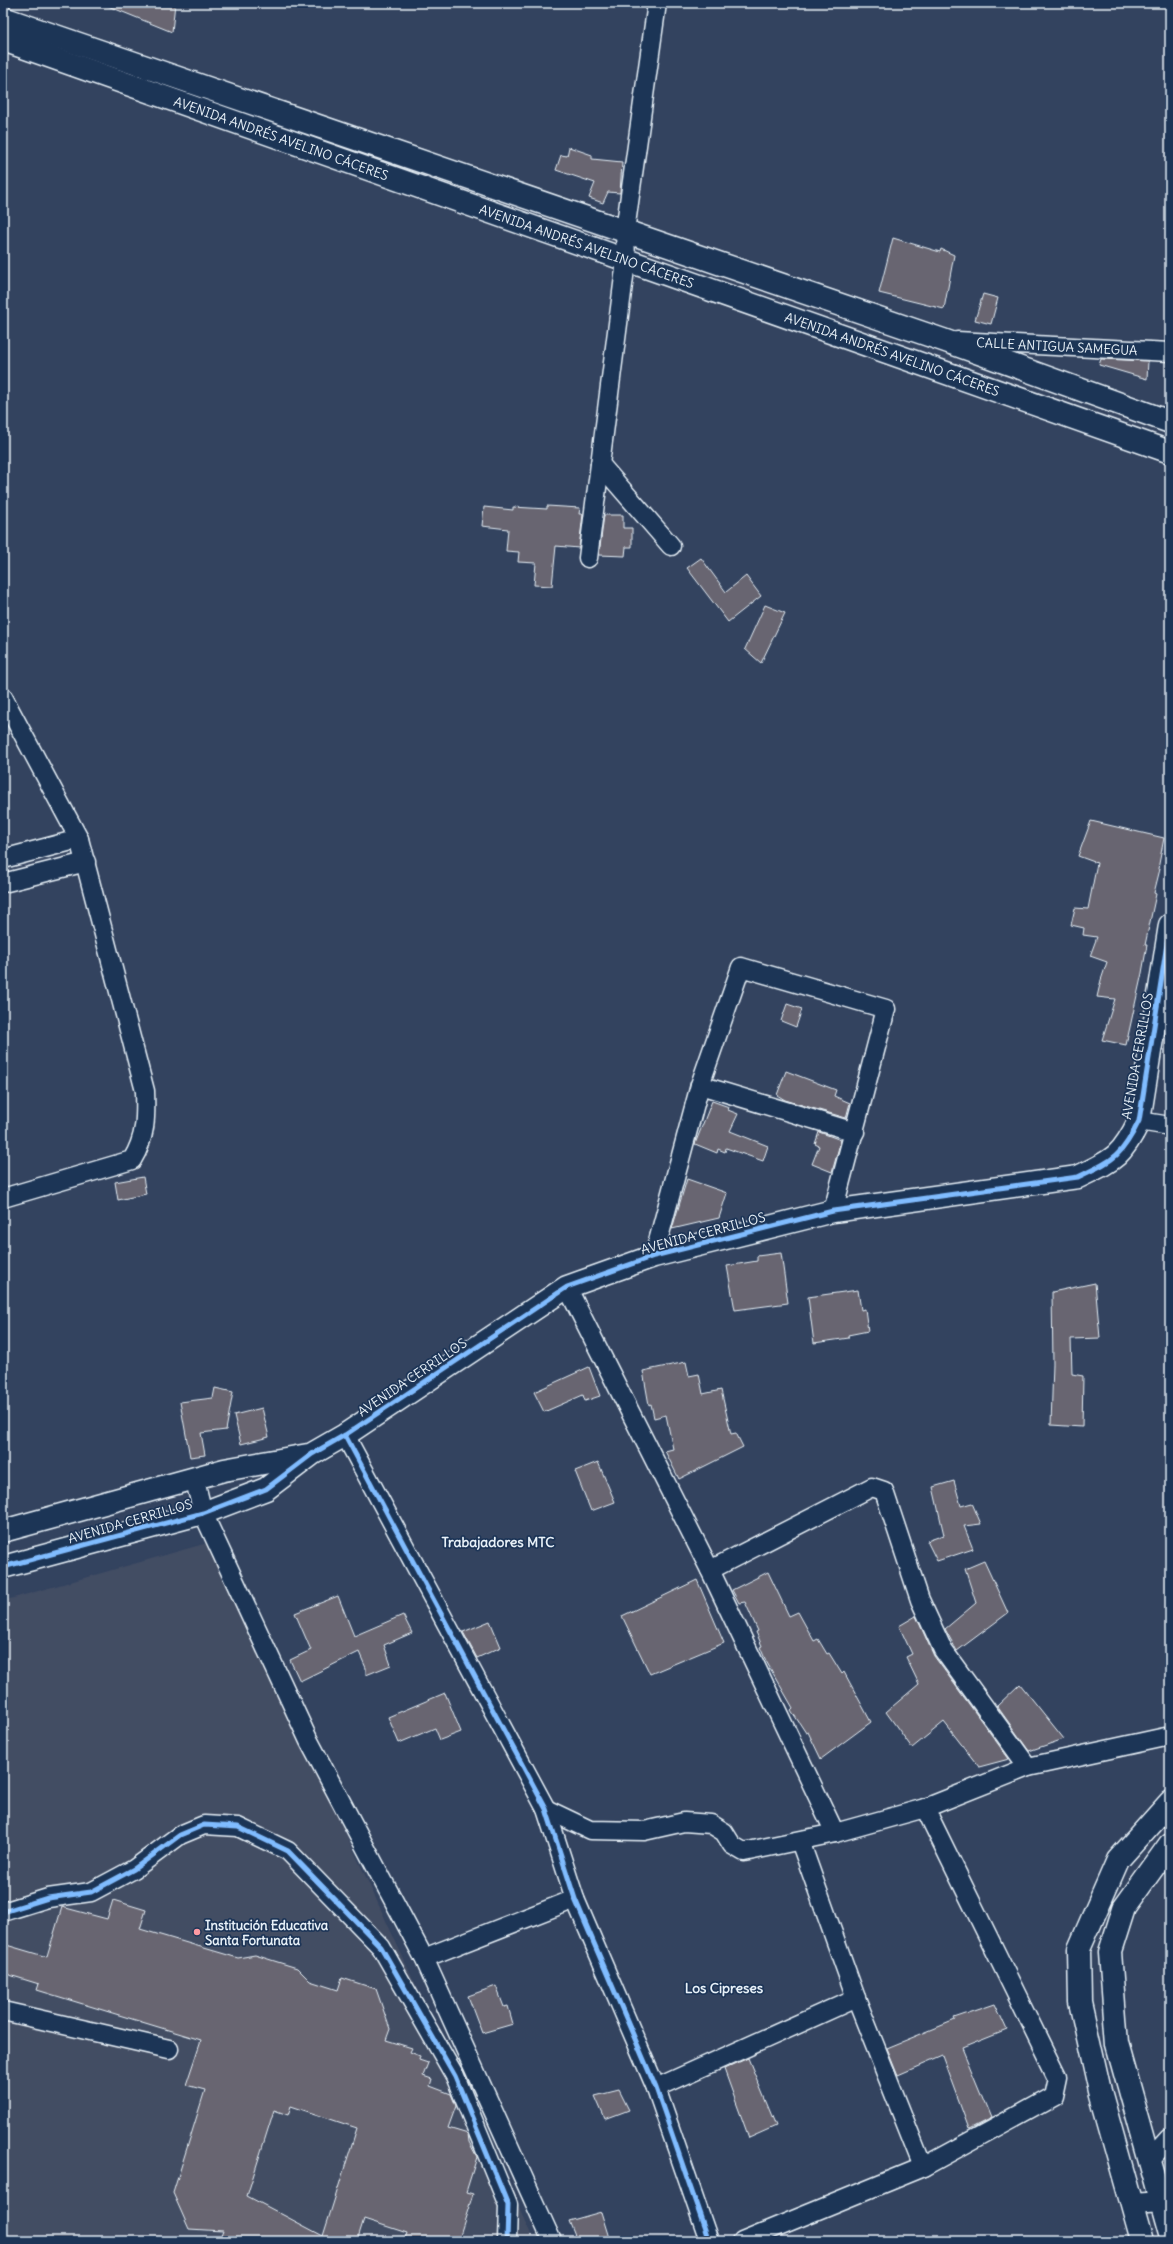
<svg xmlns="http://www.w3.org/2000/svg" width="1173" height="2244" viewBox="0 0 1173 2244" font-family="Delius,sans-serif">
  <style>
    .built { fill: #434d64 }
    .building { fill: #676571; stroke: #e8f1f8; fill-rule: evenodd }
    .lines { fill: none; stroke-linecap: round; stroke-linejoin: round }
    .minor-casing { stroke: #e8f1f8; stroke-width: 21 }
    .tertiary-casing { stroke: #e8f1f8; stroke-width: 25 }
    .secondary-casing { stroke: #e8f1f8; stroke-width: 25 }
    .trunk-casing { stroke: #e8f1f8; stroke-width: 25 }
    .minor { stroke: #1d3557; stroke-width: 18 }
    .tertiary { stroke: #1d3557; stroke-width: 22 }
    .secondary { stroke: #1d3557; stroke-width: 22 }
    .trunk { stroke: #1d3557; stroke-width: 22 }
    .cycleway-casing { stroke: #1d3557; stroke-width: 8 }
    .cycleway { stroke: #80bcff; stroke-width: 5 }
    .poi-dot { fill: #ff9aa2; stroke: #1d3557; stroke-width: 1.5 }
    .labels { text-anchor: middle; stroke-width: 3.5; stroke-linejoin: round; paint-order: stroke }
    .street-label { font-size: 13px; fill: #e8f1f8; stroke: #1d3557 }
    .poi-label { font-size: 13px; font-weight: bold; fill: #e8f1f8; stroke: #1d3557; text-anchor: start }
    .neighbourhood-label { font-size: 14px; font-weight: bold; fill: #e8f1f8; stroke: #1d3557 }
  </style>
  <rect width="100%" height="100%" fill="#33435f"/>
  <filter id="ink" filterUnits="userSpaceOnUse"><feTurbulence type="fractalNoise" baseFrequency=".025" numOctaves="2"/><feDisplacementMap in="SourceGraphic" scale="8" xChannelSelector="R" yChannelSelector="G"/><feConvolveMatrix kernelMatrix="1 2 1 2 8 2 1 2 1" color-interpolation-filters="sRGB"/></filter>
  <g filter="url(#ink)">
    <path class="built" d="M211 1542 534 2241H3V1601Z"/>
    <path class="building" d="M103 3H175L172 32 103 4Z
      M569 147 592 155V159L622 162 620 193 608 192 603 203 589 198 595 183 556 170 561 155 567 156Z
      M893 238 940 252 941 249 954 255 944 309 879 293Z
      M983 294 998 298 991 324 975 320Z
      M1101 359 1148 361 1147 379 1099 365Z
      M547 506 580 508 579 514H583L579 548 556 546 552 586 534 585 536 563 518 562 519 552 506 551 508 529 482 526 484 507 513 510V507L547 509Z
      M604 515H623V528H632V547H626L625 556 599 555Z
      M701 558 726 592 746 576 761 596 728 622 687 568Z
      M765 605 785 613 761 663 745 649Z
      M1091 821 1164 838 1158 869H1160L1154 893 1156 894 1145 945H1147L1142 973 1126 1045 1102 1040 1115 999 1097 997 1101 980 1107 962 1090 956 1097 937 1083 935 1084 928 1071 925 1075 908 1088 909 1097 863 1078 856Z
      M787 1004 802 1009 796 1027 781 1021Z
      M786 1071 836 1090 834 1096 850 1103 846 1118 785 1100 777 1095Z
      M712 1101 729 1107 728 1110 738 1114 730 1131 768 1146 763 1161 726 1148 725 1152 718 1149 717 1153 695 1144Z
      M819 1132 841 1140 832 1172 812 1164 819 1146 815 1144Z
      M143 1177 146 1194 118 1200 115 1182Z
      M687 1179 727 1193 719 1218 672 1229Z
      M781 1253 788 1303 735 1310 727 1266 757 1261V1256Z
      M1095 1283 1100 1338 1071 1339 1072 1374 1083 1376 1082 1427 1051 1425 1053 1364 1052 1292Z
      M858 1290 861 1310 865 1309 868 1331 848 1335 849 1338 814 1343 808 1297Z
      M686 1362 689 1376 699 1374 703 1394 721 1390 731 1434 736 1433 743 1447 679 1479 665 1451 673 1449 666 1415 654 1418 651 1404 649 1405 643 1371Z
      M589 1367 600 1396 585 1401 583 1395 544 1412 534 1392Z
      M215 1388 233 1392 226 1430 201 1433 205 1455 190 1457 180 1402 213 1398Z
      M262 1408 269 1437 241 1444 234 1415Z
      M598 1462 615 1502 591 1511 575 1471Z
      M954 1481 961 1506 972 1503 981 1524 964 1526 973 1549 937 1561 927 1541 944 1535 933 1487Z
      M984 1561 1008 1613 957 1651 945 1629 976 1603 965 1569Z
      M768 1572 789 1616 798 1612 814 1641 818 1639 827 1654 829 1653 842 1674 844 1672 871 1722 821 1759 808 1732 806 1733 791 1710 793 1708 766 1661 760 1647 762 1646 756 1632 758 1631 745 1602 739 1603 732 1590Z
      M697 1580 724 1643 650 1674 622 1616Z
      M338 1596 354 1636 403 1615 412 1633 384 1645 391 1665 366 1675V1668L359 1652 300 1681 290 1660 311 1650 295 1613Z
      M916 1616 934 1656 1009 1759 979 1767 944 1722 912 1748 886 1712 919 1684 906 1657 912 1654 899 1626Z
      M490 1621 501 1647 477 1658 463 1632Z
      M1020 1684 1064 1739 1029 1751 997 1706Z
      M445 1693 461 1732 440 1740 435 1728 399 1743 388 1717Z
      M113 1900 146 1910 140 1929 238 1958 255 1955 297 1968 310 1981 338 1990 342 1978 376 1989 390 2029 386 2040 412 2048 410 2052 420 2056 419 2060 428 2063 423 2076 432 2079 430 2086 451 2094 456 2106 448 2128 468 2134 469 2142 477 2157 466 2192 473 2194 458 2241H404L407 2233 364 2219 357 2241H219L223 2231 189 2229 173 2193 205 2090 186 2085 201 2040 37 1990 39 1984 3 1973V1944L47 1957 62 1907 107 1919ZM291 2106 357 2128 323 2236 247 2196 274 2110 288 2115Z
      M496 1986 504 2007 508 2006 513 2024 482 2033 468 1996Z
      M995 2004 1007 2030 962 2048 991 2118 969 2129 942 2056 898 2075 887 2048 955 2020 954 2018Z
      M748 2058 776 2126 749 2138 724 2069Z
      M619 2090 629 2110 605 2119 595 2096Z
      M601 2212 610 2241H577L569 2221Z"/>
    <g class="lines">
      <defs>
        <g id="minor">
          <path id="s1" d="M957 341 1170 352"/>
          <path d="M600 464 671 546"/>
          <path d="M588 558 626 261 625 231 657 3"/>
          <path d="M3 697 79 839 145 1091C146 1117 146 1137 132 1160L3 1198"/>
          <path d="M3 859 79 839"/>
          <path d="M3 883 86 862"/>
          <path d="M700 1085 855 1132"/>
          <path d="M1139 1121 1170 1126"/>
          <path d="M654 1256 700 1085 741 967 886 1009 833 1211"/>
          <path d="M567 1287 710 1570 835 1833"/>
          <path d="M345 1435 546 1809 575 1899 656 2088 709 2241"/>
          <path d="M194 1477 203 1513 309 1741 424 1958 552 2241"/>
          <path d="M710 1570 872 1487 884 1491 920 1600 943 1650 1028 1767"/>
          <path d="M546 1809 590 1830 644 1831 684 1822 711 1824 724 1832 732 1845 744 1852 835 1833 925 1808 1028 1767 1170 1736"/>
          <path d="M800 1841 856 1998 923 2167"/>
          <path d="M3 1912 48 1898 91 1892 134 1869 180 1835 204 1825 238 1827 288 1851 381 1947 455 2076 508 2205 507 2241"/>
          <path d="M424 1958 575 1899"/>
          <path d="M3 2011 169 2049"/>
          <path d="M656 2088 856 1998"/>
          <path d="M1149 2162 1170 2139"/>
          <path d="M1132 2204 1162 2202 1170 2208"/>
          <path d="M742 2241 923 2167 1053 2096 1057 2077 925 1808"/>
        </g>
        <path id="tertiary" d="M3 1531 224 1470 308 1455
          M3 1567 203 1513 266 1489 312 1454 345 1435 567 1287 654 1256 833 1211 1078 1177C1113 1160 1121 1158 1139 1121L1170 925"/>
        <path id="secondary" d="M1170 1844 1124 1908 1110 1952 1117 2044 1170 2233
          M1142 2241 1100 2091 1080 2002 1079 1949 1118 1860 1170 1802"/>
        <g id="trunk">
          <path d="M3 18 943 340 1170 422"/>
          <path id="s2" d="M3 40 1170 452"/>
        </g>
      </defs>
      <use href="#minor" class="minor-casing"/>
      <use href="#tertiary" class="tertiary-casing"/>
      <use href="#secondary" class="secondary-casing"/>
      <use href="#trunk" class="trunk-casing"/>
      <use href="#minor" class="minor"/>
      <use href="#tertiary" class="tertiary"/>
      <use href="#secondary" class="secondary"/>
      <use href="#trunk" class="trunk"/>
      <defs>
        <path id="cycleway" d="M345 1435 546 1809 575 1899 656 2088 709 2241
          M3 1567 203 1513 266 1489 312 1454 345 1435 567 1287 654 1256 833 1211 1078 1177C1113 1160 1121 1158 1139 1121L1170 925
          M3 1912 48 1898 91 1892 134 1869 180 1835 204 1825 238 1827 288 1851 381 1947 455 2076 508 2205 507 2241"/>
      </defs>
      <use href="#cycleway" class="cycleway-casing"/>
      <use href="#cycleway" class="cycleway"/>
    </g>
  </g>
  <circle class="poi-dot" cx="197" cy="1932" r="4"/>
  <g class="labels">
    <g class="street-label">
      <text dy="5" stroke="none"><textPath href="#s2" startOffset="295">AVENIDA ANDRÉS AVELINO CÁCERES</textPath></text>
      <text dy="5" stroke="none"><textPath href="#s2" startOffset="619">AVENIDA ANDRÉS AVELINO CÁCERES</textPath></text>
      <text dy="5" stroke="none"><textPath href="#s1" startOffset="100">CALLE ANTIGUA SAMEGUA</textPath></text>
      <text dy="5" stroke="none"><textPath href="#s2" startOffset="943">AVENIDA ANDRÉS AVELINO CÁCERES</textPath></text>
      <text transform="translate(1137 1056) rotate(-80)" y="5">AVENIDA CERRILLOS</text>
      <text transform="translate(703 1233) rotate(-15)" y="5">AVENIDA CERRILLOS</text>
      <text transform="translate(412 1377) rotate(-34)" y="5">AVENIDA CERRILLOS</text>
      <text transform="translate(130 1521) rotate(-16)" y="5">AVENIDA CERRILLOS</text>
    </g>
    <g class="poi-label">
      <text x="205" y="1930">Institución Educativa<tspan x="205" dy="15">Santa Fortunata</tspan></text>
    </g>
    <g class="neighbourhood-label">
      <text x="498" y="1547">Trabajadores MTC</text>
      <text x="724" y="1993">Los Cipreses</text>
    </g>
  </g>
  <rect width="1173" height="2244" fill="none" stroke="#1d3557" stroke-width="16"/>
  <rect x="8" y="8" width="1157" height="2228" fill="none" stroke="#e8f1f8" stroke-width="1.5" filter="url(#ink)"/>
</svg>
